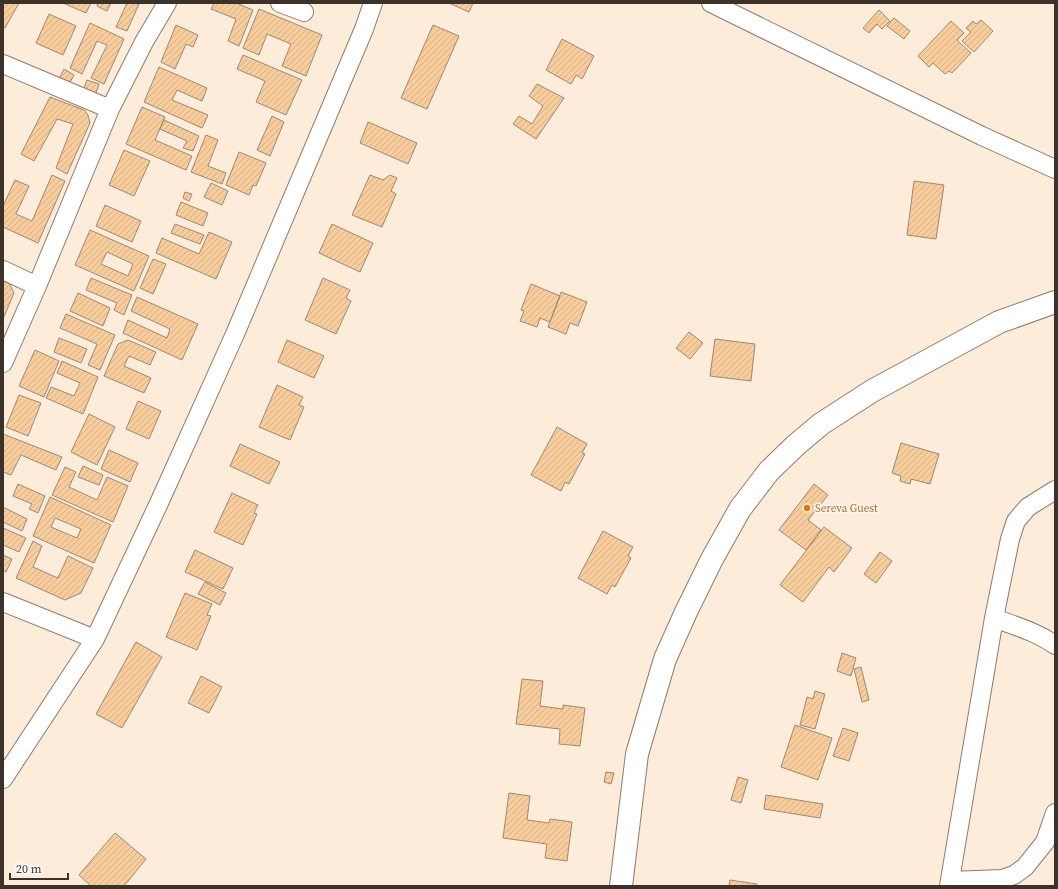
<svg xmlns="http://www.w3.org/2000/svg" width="1058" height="889" viewBox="0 0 1058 889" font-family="'Source Serif 4',serif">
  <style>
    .building { fill: url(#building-hatch); stroke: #9d8975; fill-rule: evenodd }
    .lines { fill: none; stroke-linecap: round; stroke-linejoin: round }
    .minor-casing { stroke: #8f7c68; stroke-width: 20 }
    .tertiary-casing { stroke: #8f7c68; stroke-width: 24 }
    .minor { stroke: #fff; stroke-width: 18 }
    .tertiary { stroke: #fff; stroke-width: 22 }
    .food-dot { fill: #e8710a; stroke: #fcfcfc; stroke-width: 1.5 }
    .labels { text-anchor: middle; stroke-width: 3; stroke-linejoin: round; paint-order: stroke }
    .food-label { font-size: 11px; fill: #c56008; stroke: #fcfcfc; text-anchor: start }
  </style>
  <defs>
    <pattern id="building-hatch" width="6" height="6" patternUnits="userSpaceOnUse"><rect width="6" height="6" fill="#f8cc9b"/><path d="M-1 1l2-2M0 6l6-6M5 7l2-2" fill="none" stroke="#d6b086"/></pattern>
  </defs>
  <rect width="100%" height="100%" fill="#fdecda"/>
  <path class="building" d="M3 3H19L5 28 3 27Z
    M63 3H91L86 13Z
    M98 3H111L107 11 97 6Z
    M127 3 139 4 127 31 116 27Z
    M214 3H236L253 10 239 46 228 41 236 19 211 9Z
    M449 3H473L469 12Z
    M259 9 322 35 306 76 282 66 291 44 267 34 259 55 243 48Z
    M879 10 890 21 882 29 877 24 869 33 863 28Z
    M49 14 76 26 63 55 36 43Z
    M894 18 910 31 904 39 887 26Z
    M981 20 993 31 974 52 962 41 971 32 966 28 973 21 976 24Z
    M951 21 964 33 957 40 971 53 952 73 949 71 945 74 933 63 929 67 918 56Z
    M90 23 124 39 104 84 91 78 107 45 97 41 82 74 70 68Z
    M176 25 198 35 193 47 186 44 175 69 161 62Z
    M433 25 459 36 427 109 401 98Z
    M562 39 594 56 582 79 576 75 571 84 546 70Z
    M243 55 302 80 286 115 256 102 265 81 237 69Z
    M159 67 207 88 202 101 177 90 172 100 208 115 202 128 144 102Z
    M64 69 74 75 67 88 57 83Z
    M87 80 99 84 95 96 82 93Z
    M537 84 564 98 536 139 513 124 519 116 532 124 543 106 529 96Z
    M50 97 84 110 88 115 90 123 67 174 56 168 73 124 57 119 34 161 21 154Z
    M142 107 165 117 155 140 192 156 186 170 126 144Z
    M272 116 284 122 270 156 257 150Z
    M164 120 199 136 193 151 183 148 187 141 160 129Z
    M368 122 417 143 408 164 360 143Z
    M206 135 218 140 208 166 226 173 222 184 191 172Z
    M124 150 150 161 134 196 109 185Z
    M239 152 266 163 256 186 253 185 249 195 226 185Z
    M52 175 65 181 38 243 3 227V206L15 180 29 186 16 214 32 221Z
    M370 175 383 180 390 175 397 178 391 191 396 194 382 227 352 215Z
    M914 181 944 185 936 239 907 235Z
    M211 183 228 191 222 205 204 197Z
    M185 192 192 194 189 201 183 198Z
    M181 202 208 213 203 226 176 215Z
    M105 205 141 221 132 242 96 226Z
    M175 224 204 235 200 244 171 233Z
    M332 224 373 243 360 272 319 253Z
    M90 230 149 256 134 291 75 265ZM107 252 133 264 128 276 101 264Z
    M209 232 232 242 216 279 156 253 162 238 199 254Z
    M153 259 166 264 153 294 140 288Z
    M91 278 132 295 124 315 114 310 117 303 86 290Z
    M323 278 350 290 346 298 351 301 336 334 305 320Z
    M3 281 9 283 14 293 3 319Z
    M531 284 560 296 550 322 540 318 537 327 520 321 524 311 521 310Z
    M561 292 587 302 578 326 570 323 566 334 548 327Z
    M78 293 110 308 103 326 70 311Z
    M137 297 198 324 182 360 123 333 128 320 167 338 170 329 131 311Z
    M66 314 115 335 100 370 88 365 97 344 60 328Z
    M689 332 703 343 690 359 676 348Z
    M59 338 87 349 81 363 54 352Z
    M715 339 755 344 751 381 710 376Z
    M128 340 156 352 150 365 129 356 124 366 151 378 144 393 104 376 118 344Z
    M287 340 324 356 314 378 278 362Z
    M35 350 59 361 44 397 19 386Z
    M62 361 98 377 83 414 46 398 51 387 74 396 80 383 57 373Z
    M277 385 303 397 299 405 304 407 290 440 259 427Z
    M19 395 41 403 28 436 6 427Z
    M138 401 161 411 149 439 126 429Z
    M89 414 115 427 97 465 71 452Z
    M557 427 587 444 582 453 585 454 569 484 565 482 561 491 531 475Z
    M3 434 62 457 56 470 21 455 11 475 3 472Z
    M901 443 939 454 930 484 911 479 910 484 900 481 901 476 892 473Z
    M240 444 280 462 269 484 230 466Z
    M109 450 138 463 130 482 101 469Z
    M83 466 103 475 99 485 78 477Z
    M65 467 76 472 69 487 97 500 107 477 128 486 113 522 52 495Z
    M18 484 45 496 38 513 29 509 32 504 13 496Z
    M814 484 828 495 808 520 821 530 806 550 779 530Z
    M232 493 258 505 254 513 257 514 243 545 214 532Z
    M50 497 111 525 94 563 33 536ZM55 518 81 529 77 538 51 527Z
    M3 507 27 519 22 531 3 522Z
    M824 527 852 548 834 572 829 567 803 602 780 585Z
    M3 528 26 538 19 552 3 545Z
    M603 531 633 547 628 556 631 558 615 587 612 585 607 594 578 578Z
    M33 541 42 546 33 567 58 578 68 556 93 568 81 593 65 600 16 578Z
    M195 550 233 568 223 589 185 572Z
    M880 552 892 561 876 583 864 574Z
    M3 555 12 559 6 572 3 571Z
    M205 582 226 593 220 605 198 594Z
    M185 593 212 604 207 615 211 616 197 650 166 637Z
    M136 642 162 657 122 728 96 714Z
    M842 653 856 658 851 676 837 671Z
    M861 667 869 700 862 702 854 669Z
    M201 676 222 687 209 713 188 703Z
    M522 679 543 681 540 706 563 709V705L585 708 580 746 559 744 560 729 516 724Z
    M815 691 825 694 815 729 800 725 807 697 813 699Z
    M795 725 832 738 818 780 781 767Z
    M843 728 858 733 849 761 833 756Z
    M606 772 614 773 611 784 604 782Z
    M738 777 748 780 741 803 731 800Z
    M509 793 530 796 527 820 549 823 550 819 572 822 567 861 545 858 547 844 503 838Z
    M766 795 823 804 820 818 764 809Z
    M115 833 146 859 124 886H91L79 875Z
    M730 880 757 884V886H729Z"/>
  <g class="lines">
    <defs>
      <path id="minor" d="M280 3 304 12
        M711 3 982 136 1055 169
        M3 64 110 109
        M3 270 37 286
        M3 363 37 286 110 109 144 42 167 3
        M3 602 95 639
        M994 618C1015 626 1037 632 1055 645
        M3 779 95 639 159 503 235 334 364 29 373 3
        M950 881 1002 879 1014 875 1025 867 1045 842 1055 813
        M949 886 994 618 1010 539 1016 521 1028 507 1055 490"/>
      <path id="tertiary" d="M621 886 637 754 665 659 686 612 712 559 740 509 769 471 796 445 821 424 872 391 999 322 1055 302"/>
    </defs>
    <use href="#minor" class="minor-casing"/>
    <use href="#tertiary" class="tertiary-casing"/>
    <use href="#minor" class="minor"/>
    <use href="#tertiary" class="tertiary"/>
  </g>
  <circle class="food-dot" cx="807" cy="508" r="4"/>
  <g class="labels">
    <g class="food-label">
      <text x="815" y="512">Sereva Guest</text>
    </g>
  </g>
  <rect width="1058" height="889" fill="none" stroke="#3b322a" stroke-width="8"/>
  <path d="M10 873v6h58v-6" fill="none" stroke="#3b322a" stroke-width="2"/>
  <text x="16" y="873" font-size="12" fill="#3b322a" stroke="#fcfcfc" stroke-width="3" paint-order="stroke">20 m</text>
</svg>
